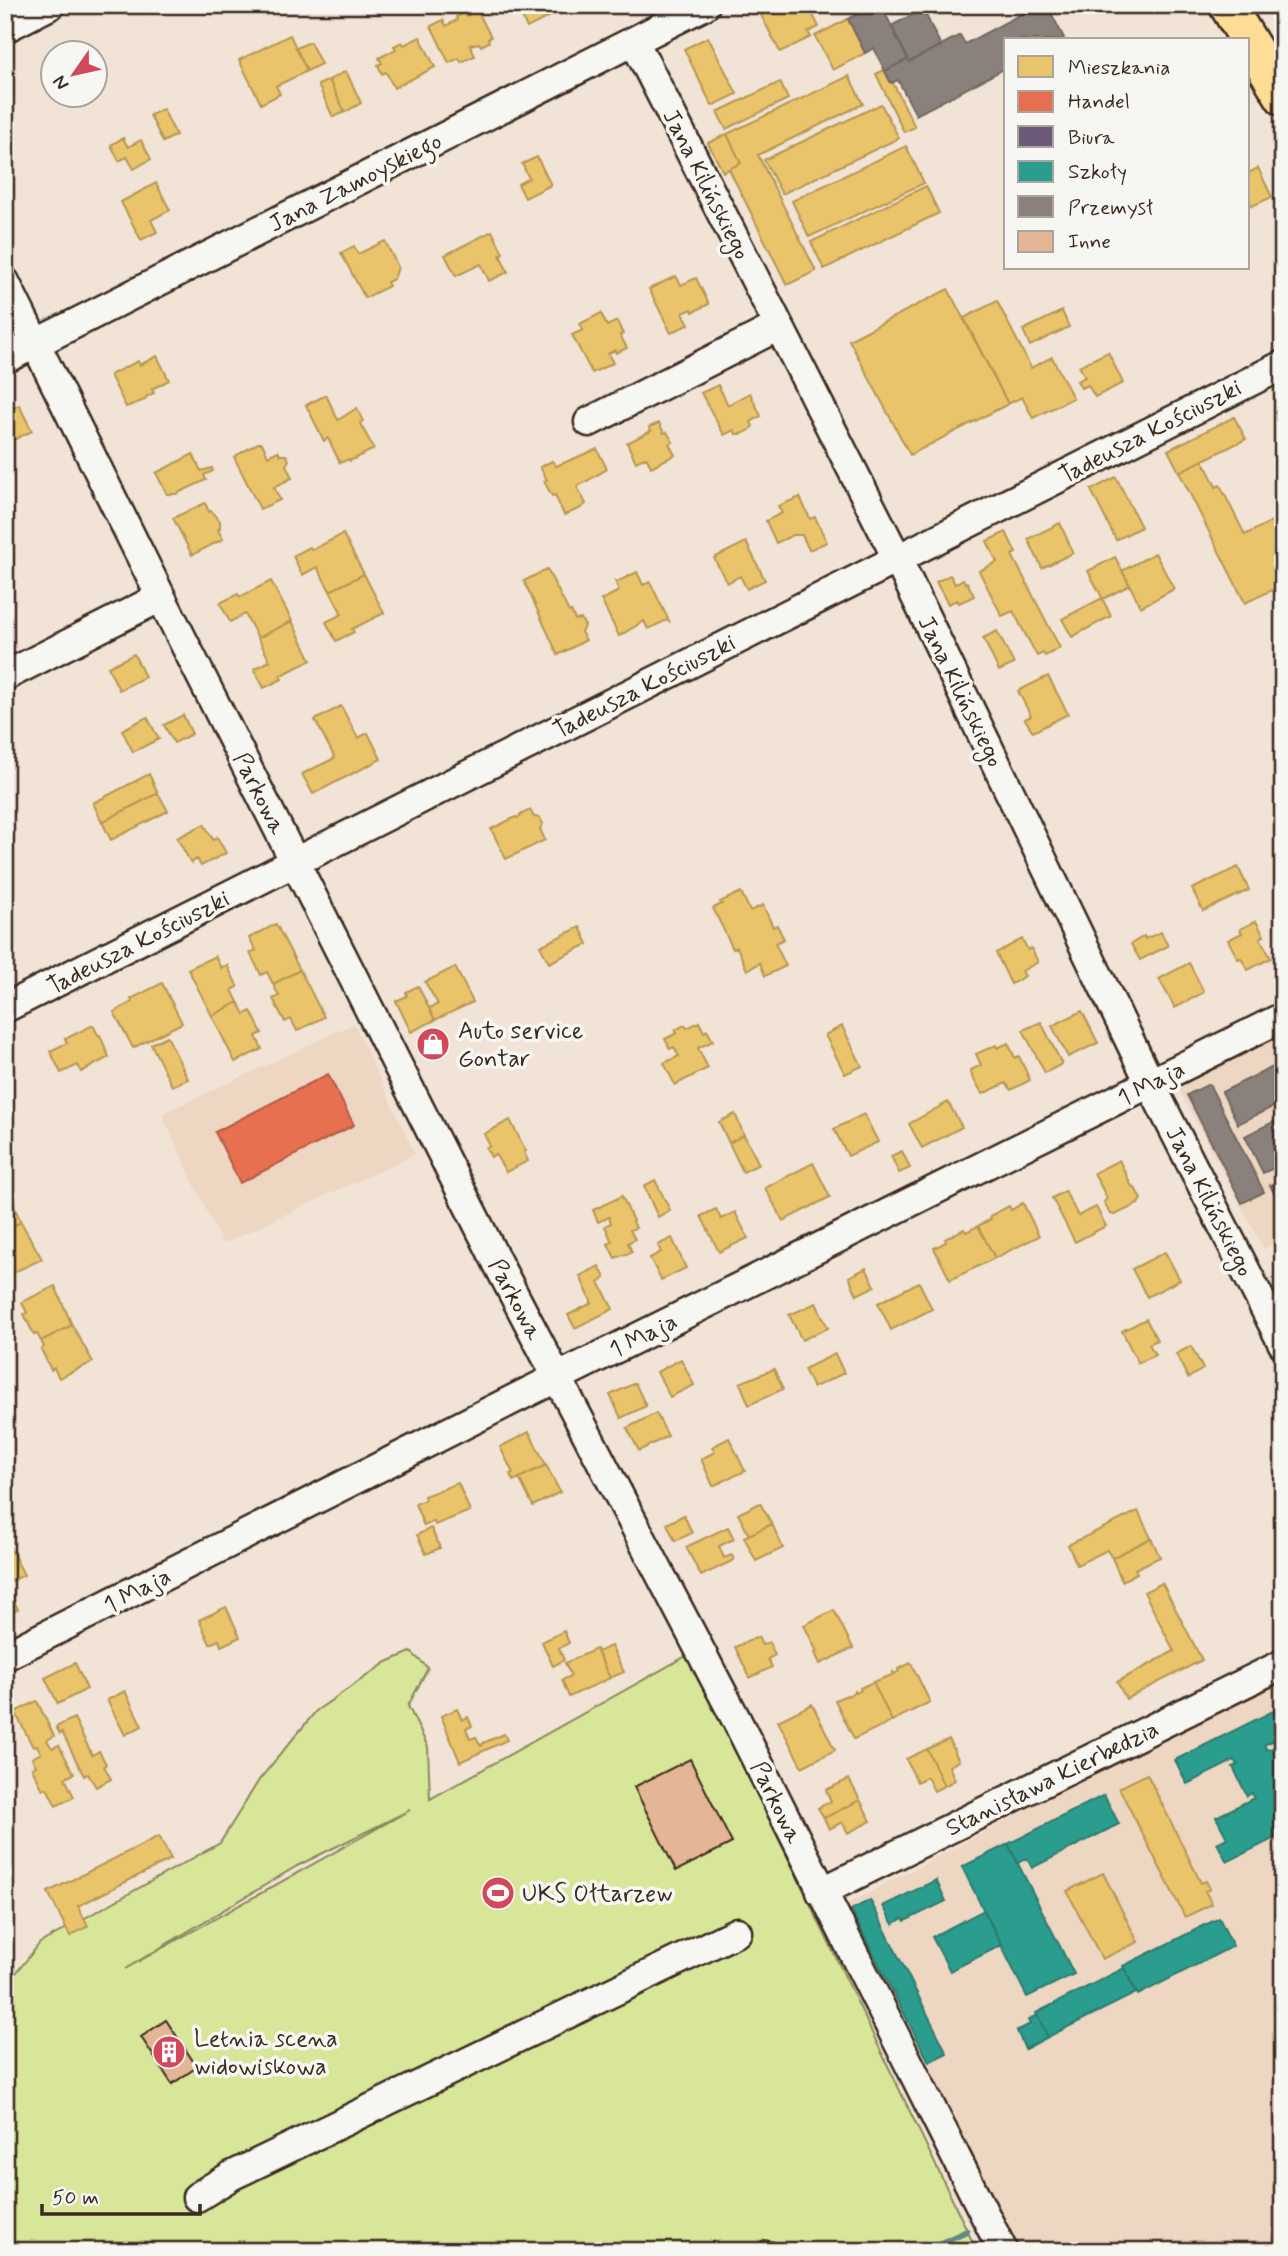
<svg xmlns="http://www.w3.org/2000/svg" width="1288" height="2256" viewBox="0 0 1288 2256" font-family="Mynerve,sans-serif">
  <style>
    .built { fill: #edd6c2 }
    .green { fill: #d8e699; stroke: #8a885c; stroke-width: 2; fill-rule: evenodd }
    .homes { fill: #e9c46a; stroke: #b59653; stroke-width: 2 }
    .shops { fill: #e76f51; stroke: #b35a42; stroke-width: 2 }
    .offices { fill: #6d597a; stroke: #5e4b5e; stroke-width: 2 }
    .schools { fill: #2a9d8f; stroke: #2f7a6d; stroke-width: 2 }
    .industry { fill: #8a817c; stroke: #726760; stroke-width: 2 }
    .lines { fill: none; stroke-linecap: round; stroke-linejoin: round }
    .stream { stroke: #60898b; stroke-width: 6 }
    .building { fill: #e4b695; stroke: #3b2a1e; stroke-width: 2 }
    .minor-casing { stroke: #3b2a1e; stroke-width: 33 }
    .major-casing { stroke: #3b2a1e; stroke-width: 40 }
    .minor { stroke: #f6f6f2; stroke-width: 28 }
    .major { stroke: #ffdd96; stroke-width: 35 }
    .labels { text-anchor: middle; stroke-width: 7; stroke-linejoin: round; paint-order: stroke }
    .street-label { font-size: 24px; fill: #3b2a1e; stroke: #f6f6f2 }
    .poi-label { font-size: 24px; fill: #3b2a1e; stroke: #f6f6f2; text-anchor: start }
  </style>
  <rect width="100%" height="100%" fill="#f1e3d6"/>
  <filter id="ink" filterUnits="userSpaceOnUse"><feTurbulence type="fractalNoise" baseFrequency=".0143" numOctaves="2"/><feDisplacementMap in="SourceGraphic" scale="14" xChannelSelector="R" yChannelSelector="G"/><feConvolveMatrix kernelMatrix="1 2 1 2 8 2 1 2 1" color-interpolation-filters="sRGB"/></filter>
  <g filter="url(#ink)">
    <path class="built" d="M354 1024 415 1154 222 1244 162 1114Z
      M1283 1031V1240L1264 1249 1175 1082Z
      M1283 1676V2251H1021L845 1905Z"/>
    <path class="green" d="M411 1652 428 1668 408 1706 428 1747 430 1799 690 1654 977 2251H5V1982L12 1978 40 1943 220 1843 259 1780 316 1711 387 1662ZM410 1810 125 1969 297 1866Z"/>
    <path class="homes" d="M516 5H565L566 8 527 28Z
      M781 5H808L819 27 808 32 811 37 780 52 761 15Z
      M477 10 491 37 488 39 489 42 481 46 479 43 470 45 475 56 461 62 459 58 449 63 431 26 443 20 446 26 457 20 456 17 464 13 466 16Z
      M848 19 865 53 833 70 815 36Z
      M290 35 307 71 276 86 280 94 261 104 239 60Z
      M420 37 435 67 394 88 386 72 382 74 378 65 382 63 379 58 396 49 394 46 402 42 404 45Z
      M708 37 737 94 712 106 684 49Z
      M310 42 321 64 307 71 296 48Z
      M884 70 891 83H893L915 127 904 132 876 74Z
      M346 71 361 103 345 112 329 80Z
      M849 76 863 104 758 155 816 271 787 285 729 169 741 163 727 134Z
      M329 80 345 112 333 117 318 85Z
      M780 82 788 99 726 129 717 112Z
      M881 104 899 138 782 194 764 160Z
      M163 109 176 135 163 142 150 115Z
      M727 134 741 163 723 172 708 143Z
      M123 138 128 147 141 140 151 159 134 169 127 157 119 161 111 145Z
      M906 146 924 183 809 237 792 201Z
      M537 157 551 185 525 198 518 184 529 178 522 164Z
      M1258 168 1272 197 1252 206 1248 198V173Z
      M156 183 170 210 151 220 157 232 141 240 121 202Z
      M926 186 939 213 824 269 811 242Z
      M492 231 503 253 500 255 508 272 489 281 481 264 456 276 445 255Z
      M385 241 398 267 394 279 387 282 389 286 365 298 341 253 354 246 358 254Z
      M676 276 681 285 696 278 709 304 693 312 692 309 683 313 689 324 671 333 649 289Z
      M948 289 1008 404 910 455 849 340Z
      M997 301 1031 368 1052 357 1073 398 1033 418 1022 397 1008 404 964 318Z
      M1062 311 1069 327 1030 346 1023 330Z
      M601 313 607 326 617 321 623 334 620 335 627 348 616 353 615 350 608 354 613 363 592 373 572 335 583 330 580 324Z
      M1108 352 1123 383 1095 397 1088 385 1081 388 1077 381 1085 377 1079 366Z
      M157 356 169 380 152 389 154 393 146 397 145 400 126 407 110 375 138 361 140 365Z
      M718 385 728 405 750 393 761 416 751 422 753 426 750 430 742 434H736L734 430 724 435 701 393Z
      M326 395 338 420 357 408 363 421 360 423 374 449 350 461 349 459 340 463 328 438 324 441 306 405Z
      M19 405 32 431 5 444V412Z
      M1234 417 1246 439 1179 472 1168 450Z
      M659 423 664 433 667 432 673 442 669 444 675 455 651 467 646 457 636 462 627 443 651 431 649 427Z
      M258 443H262L268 456 278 451 280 455H286L289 460 286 465 292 478 274 487 280 500 260 509 234 457Z
      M597 449 607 469 577 487 586 504 579 509 564 515 555 495 552 496 544 481 547 480 540 467 552 461 556 466Z
      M193 454 201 471 212 468 213 471 204 475 206 480 176 494H167L156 473Z
      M1203 460 1216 487 1220 485 1245 535 1278 518 1272 504 1283 499V585L1245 603 1179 472Z
      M1116 477 1141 527 1116 540 1091 490Z
      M800 497 810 519 815 517 827 542 809 550 802 535H793L776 543 766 521 782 513 778 506Z
      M205 503 209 512 211 511 220 521V529L218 530 223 539 192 555 173 518Z
      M1060 523 1073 553 1042 568 1028 539Z
      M1006 532 1016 553 1012 555 1060 648 1045 656 1043 653 1037 656 1013 611 1002 616 979 571 997 562 987 541Z
      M343 534 364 574 330 591 317 567 302 575 293 556 310 547 312 550Z
      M746 542 765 580 747 589 740 576 727 583 714 558Z
      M1155 553 1174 589 1141 607 1122 571Z
      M1115 557 1130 585 1103 599 1088 571Z
      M547 569 569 612 571 611 575 620 581 619 585 626 581 632 586 640 558 655 524 581Z
      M637 572 643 585 650 582 669 621 667 620 648 629 644 621 619 636 601 600 619 591 615 581 617 582Z
      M364 574 384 613 352 629 354 632 336 641 326 622 342 614 330 591Z
      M950 575 955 584 963 579 965 583 967 582 974 596 959 603 957 600 948 604 936 582Z
      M271 581 292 621 258 638 245 614 230 622 220 603 238 594 240 597Z
      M1102 598 1111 616 1072 637 1062 619Z
      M292 621 311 660 280 676 282 679 264 688 254 669 270 661 258 638Z
      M997 631 1014 664 999 671 983 638Z
      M134 654 145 677 119 690 108 667Z
      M1048 676 1068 714 1033 732 1025 719 1031 716 1018 691Z
      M341 706 358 738 368 733 381 759 313 794 302 774 335 758 315 720Z
      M183 715 192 734 174 743 164 725Z
      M147 717 159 739 133 752 122 730Z
      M149 774 158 793 102 822 93 803Z
      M158 793 168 811 111 840 102 822Z
      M530 810 534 817 540 818 543 824 540 829 545 840 506 859 491 829 516 817 517 818 521 816 520 815Z
      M204 824 213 840 217 837 226 853 201 866 197 859 191 863 177 838Z
      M1238 867 1249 890 1203 911 1192 889Z
      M741 892 750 911 763 905 773 927 777 925 784 939 775 943 786 966 765 976 760 963 747 970 737 947 733 949 713 908 722 904 720 902Z
      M1256 921 1264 936 1260 938 1271 958 1248 970 1241 958 1238 959 1228 940 1242 933 1240 929Z
      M276 924 300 970 273 984 267 972 261 975 250 953 256 950 249 938Z
      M580 927 588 944 549 963 540 946Z
      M1161 932 1168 946 1140 960 1131 944 1144 936 1145 939Z
      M1022 939 1028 950 1031 948 1038 962 1022 971 1025 976 1011 984 996 953Z
      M215 956 221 968 227 965 238 987 232 990 238 1002 212 1016 188 969Z
      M1189 963 1204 992 1175 1008 1159 979Z
      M455 967 473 1002 435 1020 429 1008 438 1004 425 982Z
      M300 970 324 1017 297 1031 291 1019 285 1022 273 999 279 996 273 984Z
      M162 983 182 1023 133 1048 114 1012 132 1002 131 999Z
      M418 986 435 1020 411 1032 396 1001 407 996 406 992Z
      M238 1002 245 1014 251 1011 262 1033 256 1036 262 1049 235 1062 212 1016Z
      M1082 1011 1098 1043 1068 1057 1052 1026Z
      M699 1022 704 1032 707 1030 713 1041 698 1048 708 1068 675 1085 664 1063 679 1056 674 1047 670 1049 665 1039 677 1033 675 1030 685 1025 687 1028Z
      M1041 1022 1062 1064 1045 1073 1023 1030Z
      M93 1025 98 1035H100L109 1057 81 1072 78 1065 61 1073 50 1051 67 1043 65 1039Z
      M842 1026 862 1066 845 1074 825 1035Z
      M167 1036 188 1079 172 1086 151 1044Z
      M1008 1043 1015 1058 1019 1056 1030 1080 1011 1090 1006 1083 983 1094 972 1077 971 1070 981 1065 976 1054 996 1045 997 1048Z
      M948 1102 962 1127 922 1148 909 1124Z
      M735 1114 744 1135 729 1143 719 1122Z
      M864 1114 878 1142 848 1156 834 1129Z
      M510 1120 526 1151 524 1152 528 1161 506 1172 495 1154 491 1157 486 1148 490 1146 484 1134Z
      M744 1135 759 1164 743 1172 729 1143Z
      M902 1151 910 1168 899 1173 891 1156Z
      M1119 1160 1131 1185 1135 1188 1141 1199 1138 1204 1115 1215 1110 1214 1104 1202 1107 1198 1094 1173Z
      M813 1163 830 1197 783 1221 765 1188Z
      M655 1180 670 1210 658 1217 644 1186Z
      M5 1186 21 1222 5 1230Z
      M1065 1191 1078 1216 1096 1207 1106 1226 1075 1242 1052 1198Z
      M622 1196 636 1228 630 1230 635 1239 628 1243 632 1252 615 1258 608 1244 612 1242 605 1226 611 1223 609 1217 598 1222 593 1210Z
      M1023 1203 1039 1236 995 1258 978 1226 991 1219 990 1216 1009 1206 1011 1210Z
      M716 1209 721 1219 735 1212 748 1238 719 1252 701 1216Z
      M21 1222 42 1259 8 1275 5 1269V1230Z
      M978 1226 995 1258 950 1280 934 1248 946 1242 945 1239 964 1229 966 1232Z
      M672 1238 686 1268 661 1280 650 1258 661 1252 658 1245Z
      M1165 1252 1180 1280 1147 1297 1132 1269Z
      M599 1266 605 1278 599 1282 613 1309 575 1328 568 1315 592 1303 580 1276Z
      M866 1268 875 1286 857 1295 849 1277Z
      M919 1282 932 1309 891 1330 878 1303Z
      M55 1286 72 1325 41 1341 37 1334 34 1335 24 1314 27 1313 22 1302Z
      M816 1303 828 1328 802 1340 789 1315Z
      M1146 1319 1157 1340 1149 1344 1155 1355 1138 1363 1122 1331Z
      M72 1325 93 1362 59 1378 54 1368 51 1370 41 1349 44 1347 41 1341Z
      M1191 1346 1203 1369 1188 1378 1176 1354Z
      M835 1354 844 1373 813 1388 804 1369Z
      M681 1359 694 1385 670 1397 657 1372Z
      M774 1369 783 1389 749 1405 740 1383Z
      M635 1383 646 1406 621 1418 610 1395Z
      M656 1413 668 1436 639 1451 627 1428Z
      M529 1432 546 1465 513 1481 510 1474 513 1473 500 1447Z
      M729 1438 745 1471 713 1486 701 1459 715 1452 712 1447Z
      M546 1465 560 1492 533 1506 519 1478Z
      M458 1483 470 1511 435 1525 434 1521 424 1526 415 1504 425 1500 424 1496Z
      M760 1503 772 1524 749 1535 738 1514Z
      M1138 1511 1151 1538 1112 1558 1107 1550 1077 1565 1068 1545Z
      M684 1515 692 1533 675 1541 667 1524Z
      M772 1524 783 1548 756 1561 744 1537Z
      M728 1527 734 1539 719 1546 724 1558 732 1555 734 1560 701 1576 686 1547Z
      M431 1528 440 1548 426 1554 417 1535Z
      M5 1538 24 1575 8 1583 5 1578Z
      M1151 1538 1160 1557 1135 1569 1137 1573 1122 1581 1112 1558Z
      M1162 1583 1202 1660 1126 1699 1117 1682 1174 1651 1144 1592Z
      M5 1584 18 1609 5 1615Z
      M226 1607 240 1637 221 1646 219 1640 210 1644 199 1620Z
      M834 1610 853 1648 820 1664 815 1653 817 1652 804 1625Z
      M564 1631 569 1643 559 1648 564 1660 553 1666 542 1642Z
      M758 1637 762 1645 769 1642 775 1655 768 1659 772 1667 750 1678 735 1647Z
      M611 1646 624 1672 610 1678 597 1652Z
      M596 1649 610 1678 569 1697 562 1680 571 1676 565 1663Z
      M75 1663 87 1689 58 1704 45 1678Z
      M911 1663 930 1702 892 1721 873 1682 892 1675 893 1672 894 1674 899 1671 898 1669Z
      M873 1682 892 1721 854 1739 835 1700 847 1695 848 1696 855 1691 856 1693 861 1690 860 1688Z
      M125 1691 142 1726 125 1735 107 1700Z
      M37 1701 54 1736 47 1740 52 1748 59 1745 74 1774 65 1778 74 1797 56 1806 47 1788 43 1790 32 1768 36 1766 32 1758 41 1753 37 1745 33 1747 15 1712Z
      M812 1704 835 1750 802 1767 778 1721Z
      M457 1709 462 1720 468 1717 472 1726 466 1729 470 1739 476 1737 481 1746 483 1745V1743L504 1734 507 1740 460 1762 441 1716Z
      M74 1718 92 1755 99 1751 106 1764 104 1766 111 1779 96 1787 88 1774 84 1776 62 1732 60 1734 56 1727Z
      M949 1739 959 1761 949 1766 955 1780 944 1786 927 1749Z
      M927 1749 944 1786 934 1791 927 1777 917 1782 906 1759Z
      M1147 1774 1201 1883 1206 1881 1210 1889 1205 1891 1212 1904 1185 1917 1119 1788Z
      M849 1779 860 1800 824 1818 818 1808 831 1801 826 1790Z
      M860 1800 871 1821 848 1833 842 1822 829 1829 824 1818Z
      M159 1836 171 1859 78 1906 88 1926 70 1936 48 1892Z
      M1103 1873 1138 1942 1102 1959 1067 1891Z"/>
    <path class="shops" d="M328 1074 354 1125 240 1183 215 1132Z"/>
    <path class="offices" d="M852 5H875L856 15Z"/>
    <path class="schools" d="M1283 1706V1736L1264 1745 1267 1750 1272 1748 1283 1769V1834L1227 1862 1217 1843 1227 1838 1216 1817 1254 1798 1252 1793 1247 1796 1233 1767 1238 1765 1235 1760 1187 1784 1175 1760Z
      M1104 1795 1119 1824 1032 1868 1027 1858 1018 1863 1008 1844Z
      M1008 1844 1074 1974 1027 1997 962 1867Z
      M936 1880 946 1901 905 1921 903 1918 893 1924 883 1906Z
      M870 1900 947 2053 929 2062 851 1910Z
      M984 1910 1002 1945 950 1971 932 1937Z
      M1219 1918 1233 1946 1138 1995 1123 1966Z
      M1124 1968 1136 1993 1048 2037 1036 2013Z
      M1037 2015 1048 2037 1025 2049 1017 2031 1030 2024 1028 2020Z"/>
    <path class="industry" d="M875 5H881L908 59 885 71 874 48 865 53 848 19Z
      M921 5 941 46 909 62 891 26 914 14 912 10Z
      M1038 5H1047L1064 38 1060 40H1006V68L916 115 898 80 891 83 885 71 908 59 909 62 960 35 965 44Z
      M1283 1062V1102L1238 1124 1222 1092Z
      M1209 1084 1264 1192 1242 1203 1187 1095Z
      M1283 1117V1164L1263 1173 1245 1136Z
      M1283 1179V1211L1270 1185Z"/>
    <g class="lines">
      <path class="stream" d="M923 2251 967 2231"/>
    </g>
    <path class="building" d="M690 1759 732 1843 676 1871 634 1787Z
      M166 2020 197 2067 172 2084 141 2037Z
      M764 2240 774 2242 782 2251H750L754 2245Z"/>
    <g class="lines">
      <defs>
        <path id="minor" d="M5 28 50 5
          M634 41 897 558 1150 1083 1283 1344
          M5 282 161 597 501 1270 737 1721 1003 2251
          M5 359 705 5
          M589 422 779 326
          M5 676 161 597
          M5 1008 1283 365
          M5 1656 516 1398 1283 1017
          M821 1892 1283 1664
          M197 2197 231 2176 737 1932"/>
        <path id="major" d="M1227 5 1283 97"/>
      </defs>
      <use href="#minor" class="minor-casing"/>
      <use href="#major" class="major-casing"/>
      <use href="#minor" class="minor"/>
      <use href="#major" class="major"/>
    </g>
  </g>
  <defs>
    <symbol id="shop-disc" viewBox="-11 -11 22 22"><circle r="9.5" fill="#d1495b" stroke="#f6f6f2"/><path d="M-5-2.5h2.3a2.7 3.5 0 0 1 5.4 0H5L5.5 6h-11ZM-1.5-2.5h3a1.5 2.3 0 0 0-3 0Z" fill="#fff"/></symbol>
    <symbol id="stadium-disc" viewBox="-11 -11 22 22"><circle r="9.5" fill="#d1495b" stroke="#f6f6f2"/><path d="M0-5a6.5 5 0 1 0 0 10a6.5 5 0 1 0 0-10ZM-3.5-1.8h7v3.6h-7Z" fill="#fff"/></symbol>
    <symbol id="building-disc" viewBox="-11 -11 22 22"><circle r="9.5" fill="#d1495b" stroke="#f6f6f2"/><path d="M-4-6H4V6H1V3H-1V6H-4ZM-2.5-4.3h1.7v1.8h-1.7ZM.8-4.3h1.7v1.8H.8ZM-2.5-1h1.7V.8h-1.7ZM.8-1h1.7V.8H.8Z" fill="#fff"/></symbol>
  </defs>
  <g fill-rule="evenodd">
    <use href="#shop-disc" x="414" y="1025" width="38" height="38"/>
    <use href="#stadium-disc" x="479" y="1874" width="38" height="38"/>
    <use href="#building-disc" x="150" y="2033" width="38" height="38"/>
  </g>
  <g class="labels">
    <g class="street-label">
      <text transform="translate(355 182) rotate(-27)" y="8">Jana Zamoyskiego</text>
      <text transform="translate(707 184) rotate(63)" y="8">Jana Kilińskiego</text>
      <text transform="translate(1150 431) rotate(-27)" y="8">Tadeusza Kościuszki</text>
      <text transform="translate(644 686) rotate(-27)" y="8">Tadeusza Kościuszki</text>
      <text transform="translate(961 691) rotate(64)" y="8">Jana Kilińskiego</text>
      <text transform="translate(260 793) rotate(63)" y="8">Parkowa</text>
      <text transform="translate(138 942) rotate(-27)" y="8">Tadeusza Kościuszki</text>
      <text transform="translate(1151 1083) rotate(-27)" y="8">1 Maja</text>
      <text transform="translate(1210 1201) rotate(63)" y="8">Jana Kilińskiego</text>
      <text transform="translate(516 1299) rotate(62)" y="8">Parkowa</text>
      <text transform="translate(643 1335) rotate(-26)" y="8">1 Maja</text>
      <text transform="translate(137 1590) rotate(-27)" y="8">1 Maja</text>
      <text transform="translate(1052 1778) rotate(-26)" y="8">Stanisława Kierbedzia</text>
      <text transform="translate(777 1802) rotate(64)" y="8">Parkowa</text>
    </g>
    <g class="poi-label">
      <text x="458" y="1038">Auto service<tspan x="458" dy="28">Gontar</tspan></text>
      <text x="522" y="1901">UKS Ołtarzew</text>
      <text x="194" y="2046">Letnia scena<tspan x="194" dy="28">widowiskowa</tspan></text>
    </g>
  </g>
  <rect width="1288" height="2256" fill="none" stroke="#f6f6f2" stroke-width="28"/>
  <rect x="14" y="14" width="1260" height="2228" fill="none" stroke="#3b2a1e" stroke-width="2.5" filter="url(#ink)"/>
  <rect x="1004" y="38" width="245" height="231" fill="#f6f6f2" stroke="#aba49d" stroke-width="2"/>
  <rect x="1018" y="56" width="35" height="21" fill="#e9c46a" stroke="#aba49d" stroke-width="2"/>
  <text x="1068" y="74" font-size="21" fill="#3b2a1e">Mieszkania</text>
  <rect x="1018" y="91" width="35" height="21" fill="#e76f51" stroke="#aba49d" stroke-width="2"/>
  <text x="1068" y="108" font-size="21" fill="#3b2a1e">Handel</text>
  <rect x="1018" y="126" width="35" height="21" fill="#6d597a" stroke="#aba49d" stroke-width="2"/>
  <text x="1068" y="144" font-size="21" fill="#3b2a1e">Biura</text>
  <rect x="1018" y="161" width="35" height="21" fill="#2a9d8f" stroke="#aba49d" stroke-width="2"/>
  <text x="1068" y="178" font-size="21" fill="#3b2a1e">Szkoły</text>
  <rect x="1018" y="196" width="35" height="21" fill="#8a817c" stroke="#aba49d" stroke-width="2"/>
  <text x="1068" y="214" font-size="21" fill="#3b2a1e">Przemysł</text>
  <rect x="1018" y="231" width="35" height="21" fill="#e4b695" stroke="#aba49d" stroke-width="2"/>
  <text x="1068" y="248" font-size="21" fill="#3b2a1e">Inne</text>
  <g transform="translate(74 74) rotate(236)"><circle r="33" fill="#f6f6f2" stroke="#aba49d" stroke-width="2"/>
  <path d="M0-5L12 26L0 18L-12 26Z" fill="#d1495b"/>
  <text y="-10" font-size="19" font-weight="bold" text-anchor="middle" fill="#3b2a1e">N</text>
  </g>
  <path d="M42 2204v10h158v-10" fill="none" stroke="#3b2a1e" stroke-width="3.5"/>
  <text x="52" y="2204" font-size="21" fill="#3b2a1e" stroke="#f6f6f2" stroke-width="5" paint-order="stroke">50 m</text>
</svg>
